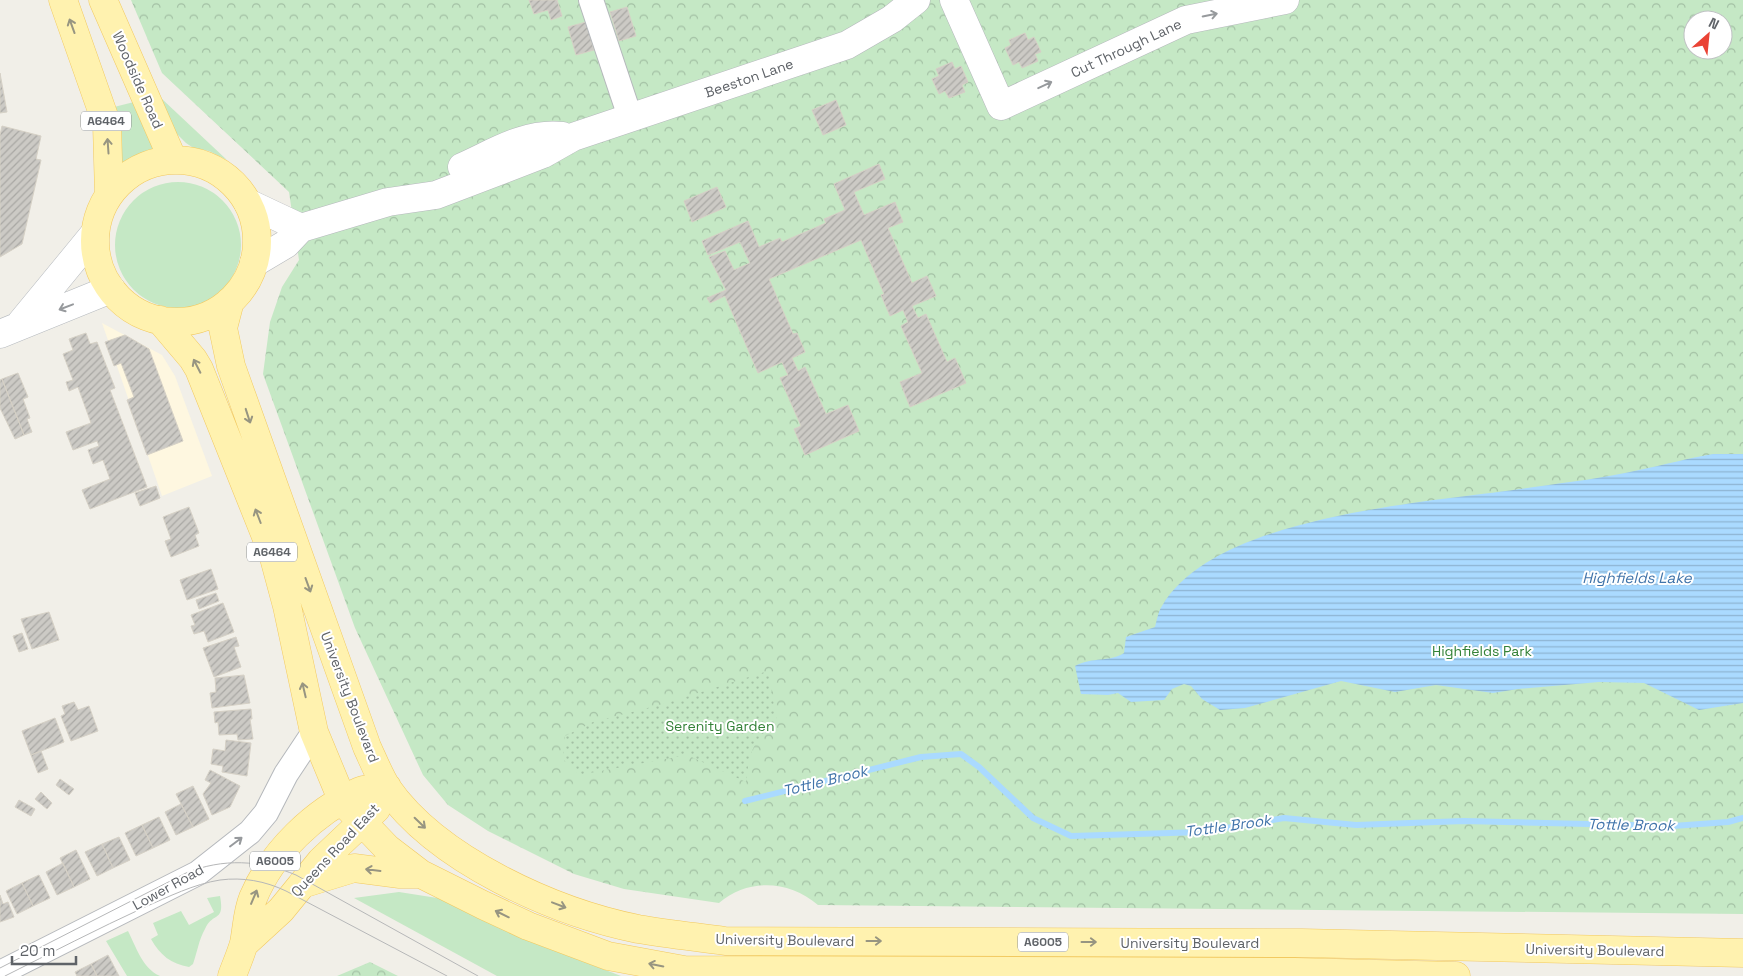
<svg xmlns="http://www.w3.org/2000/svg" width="1743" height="976" viewBox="0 0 1743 976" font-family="'Space Grotesk',sans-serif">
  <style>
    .commercial { fill: #fef7e0 }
    .grass { fill: #c5e8c5 }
    .forest { fill: url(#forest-crowns); fill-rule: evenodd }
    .garden { fill: url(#garden-dots) }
    .water { fill: url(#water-rules) }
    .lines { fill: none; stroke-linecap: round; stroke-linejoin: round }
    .stream { stroke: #aadaff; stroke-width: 6 }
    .building { fill: url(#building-hatch); stroke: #d6d1c6 }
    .minor-casing { stroke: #b5b8bc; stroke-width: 26 }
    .tertiary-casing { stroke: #b5b8bc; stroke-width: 29 }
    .secondary-casing { stroke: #b6babf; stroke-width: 29 }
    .primary-casing { stroke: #f2c960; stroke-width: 29 }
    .minor { stroke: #fff; stroke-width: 24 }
    .tertiary { stroke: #fff; stroke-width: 28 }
    .secondary { stroke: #fff; stroke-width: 28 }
    .primary { stroke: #fff2af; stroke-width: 28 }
    .tram { stroke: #b6b7b8; stroke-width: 1 }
    .oneway { stroke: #979a9d }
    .oneway2 { stroke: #979581 }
    .labels { text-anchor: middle; stroke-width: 4; stroke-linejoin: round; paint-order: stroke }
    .shield { fill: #fff; stroke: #8f9295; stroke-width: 1 }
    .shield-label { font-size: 12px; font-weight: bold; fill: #5f6368 }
    .street-label { font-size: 14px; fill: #5f6368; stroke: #fff }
    .park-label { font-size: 14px; fill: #348238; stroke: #fff }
    .water-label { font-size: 15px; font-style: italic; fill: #4174aa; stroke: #fff }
  </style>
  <defs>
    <pattern id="forest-crowns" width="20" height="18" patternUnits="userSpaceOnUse" patternTransform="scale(1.25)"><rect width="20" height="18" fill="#c5e8c5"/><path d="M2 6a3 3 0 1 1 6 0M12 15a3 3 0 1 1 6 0" fill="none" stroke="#a3c0a4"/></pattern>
    <pattern id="garden-dots" width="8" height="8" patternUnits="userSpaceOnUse" patternTransform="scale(1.25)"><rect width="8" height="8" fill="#c5e8c5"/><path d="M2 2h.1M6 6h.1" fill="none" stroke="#a3c0a4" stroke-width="1.8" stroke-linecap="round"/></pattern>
    <pattern id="water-rules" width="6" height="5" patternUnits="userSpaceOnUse" patternTransform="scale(1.25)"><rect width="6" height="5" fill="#aadaff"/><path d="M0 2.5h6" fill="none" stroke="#8eb4d2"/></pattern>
    <pattern id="building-hatch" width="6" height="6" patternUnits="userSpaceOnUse" patternTransform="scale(1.25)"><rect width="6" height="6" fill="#cccac5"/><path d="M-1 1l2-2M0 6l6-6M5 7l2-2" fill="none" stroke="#a9a8a4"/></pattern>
  </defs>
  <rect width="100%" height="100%" fill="#f1efe8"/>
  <path class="commercial" d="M102 323 162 355 175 376 212 476 162 496Z"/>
  <path class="grass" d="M158 99H162L227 160 209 151 195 149 186 143 173 130Z
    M134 102 154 151 121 166 114 107Z
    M115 245a63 63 0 1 1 126 0a63 63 0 1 1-126 0Z
    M399 892 450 900 523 938 621 976H497L354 898Z
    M220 896C225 923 213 911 205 929 199 939 197 953 193 964L189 967C171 964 160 955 151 939L158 935 153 923 181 911 189 925 214 912 207 898Z
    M128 931C136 947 143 969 160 976H127L106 941Z"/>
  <path class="forest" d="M131 0H1743V914L818 905C789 880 748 878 719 903L624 889 574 874 488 831 448 805 423 775 355 628 263 374 270 322 282 287 299 260 289 192 162 73ZM1693 20H1723V50H1693Z
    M370 962 398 976H337Z"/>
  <path class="garden" d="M768 671 777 722C752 744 750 748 746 782L687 755 579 775 563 759 565 736 593 722 663 704Z"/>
  <path class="water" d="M1713 454H1743V703L1699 710 1644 683 1599 682 1518 689 1493 693 1436 685 1395 692 1341 681 1245 708 1220 710 1202 699 1191 686 1184 684 1172 689 1164 700 1131 702 1118 693 1108 695 1081 694 1075 666C1094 656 1108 663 1124 653L1126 637 1155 627C1157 620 1158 612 1162 606 1216 513 1437 502 1534 487 1569 482 1605 478 1639 470 1664 465 1688 458 1713 454Z"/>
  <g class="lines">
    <path class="stream" d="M745 801 921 757 961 754 979 767 1033 818 1071 836 1203 832 1284 818 1356 825 1464 821 1673 826 1728 822 1743 818"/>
  </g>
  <path class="building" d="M529 0H557L562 16 551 20 548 10 534 14Z
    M627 7 636 36 619 41 610 12Z
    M586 22 594 50 576 55 568 27Z
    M1025 33 1028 40 1034 37 1041 52 1035 54 1038 61 1022 68 1019 62 1013 65 1005 48 1011 45 1009 40Z
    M952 62 955 69 961 66 968 82 962 85 965 92 949 98 945 91 939 94 932 79 939 76 936 69Z
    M0 73 7 112 0 113Z
    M836 100 846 125 823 135 812 110Z
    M2 126 41 136 36 159 41 160 22 244 0 257V135Z
    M879 164 885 179 854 192 864 215 895 202 903 222 888 228 912 283 927 276 936 296 912 306 918 318 926 314 947 362 955 358 966 383 910 407 900 382 922 373 901 326 908 322 903 310 890 316 881 295 884 294 861 240 769 279 793 334 797 333 805 352 792 358 798 371 805 367 826 414 848 405 859 431 805 455 794 429 801 426 780 378 788 375 782 362 758 373 725 296 710 303 707 298 726 290 709 257 725 251 734 270 750 263 740 242 708 255 702 241 748 221 759 247 780 238 782 242 826 223 824 219 845 210 834 184Z
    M717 187 726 207 692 222 684 201Z
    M86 333 90 344 97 342 115 388 110 390 147 487 90 509 82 490 110 479 103 460 93 464 88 450 99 446 97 441 73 450 66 432 91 423 78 387 69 391 66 382 73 380 63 354 73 350 69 339Z
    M125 335 149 349 183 441 147 455 127 400 134 397 121 363 114 366 105 342Z
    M18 373 28 397 23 399 30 418 27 419 32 432 24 435 2 379Z
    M2 379 24 435 15 439 0 408V380Z
    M156 486 160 498 140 506 135 493Z
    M189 507 199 533 195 535 199 546 171 557 165 541 171 539 163 517Z
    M211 569 218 589 187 600 180 580Z
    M216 593 219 601 199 609 196 600Z
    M223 603 234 632 208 642 204 631 194 634 191 626 195 625 191 615Z
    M49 612 59 640 32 649 21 619Z
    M22 633 28 649 19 652 13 636Z
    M236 637 239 646 234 647 241 667 214 677 203 648Z
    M244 675 250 703 212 708 210 693 216 692 215 678Z
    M74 702 78 710 89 706 98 731 71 741 61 716 65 714 62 706Z
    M251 709 252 719H250L253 739 238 740 237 734 219 735 218 722 215 723 214 712Z
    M55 718 64 742 31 755 22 731Z
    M226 740 251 743 247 776 222 772 223 766 211 764 213 749 225 751Z
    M41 751 48 769 38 773 31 755Z
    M210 770 240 786 230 807 212 815 203 794 211 783 205 780Z
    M60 779 74 789 69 795 56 785Z
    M193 786 209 819 193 827 176 794Z
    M41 792 52 803 47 809 35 799Z
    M19 800 35 809 31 816 15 807Z
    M181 804 193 827 176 835 165 812Z
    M159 817 170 840 153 848 142 825Z
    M142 825 153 848 136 856 125 833Z
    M119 837 130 860 113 868 102 844Z
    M102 844 113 868 97 876 85 852Z
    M76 850 90 879 74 887 60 858Z
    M63 863 74 887 57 895 46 872Z
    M39 875 50 898 33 906 22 883Z
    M22 883 33 906 17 914 6 891Z
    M0 895 3 904 8 902 14 917 0 922Z
    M108 955 119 976H97L91 964Z
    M91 964 97 976H77L75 972Z"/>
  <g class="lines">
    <defs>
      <path id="minor" d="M591 0 630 117
        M0 973 198 873 250 832 266 813 286 774 314 732"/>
      <path id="tertiary" d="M954 0 1001 106 1186 20 1285 0
        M462 167C494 153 525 132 562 136
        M248 203 301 228
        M254 263 286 244 301 228 388 202 436 195 543 154 573 137 847 45 892 19 916 0"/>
      <path id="secondary" d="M21 323 95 233
        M0 334 111 289"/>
      <path id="primary" d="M63 0 107 125 109 194
        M103 0 173 160
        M95 241a81 81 0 1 1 162 0a81 81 0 1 1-162 0Z
        M230 301 223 328 231 366 367 747C373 760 379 775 387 788 437 860 554 912 638 929 667 934 696 937 725 941L1302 943 1743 953
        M160 320 193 359 199 369 273 554 287 606 314 732 343 802 387 848 421 874 483 905 528 926 608 956 684 970 1295 972 1456 976
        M302 884 354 868 400 874H421
        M244 944 281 910 321 861 376 809
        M232 976C236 965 241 954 244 943 247 928 247 913 253 898 272 852 315 811 360 791 368 788 379 788 387 787"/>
    </defs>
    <use href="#minor" class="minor-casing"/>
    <use href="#tertiary" class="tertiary-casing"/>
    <use href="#secondary" class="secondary-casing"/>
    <use href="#primary" class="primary-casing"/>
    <use href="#minor" class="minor"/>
    <use href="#tertiary" class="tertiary"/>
    <use href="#secondary" class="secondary"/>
    <use href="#primary" class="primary"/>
    <path class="tram" d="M0 968 186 873C223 858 260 860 296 875L478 976
      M5 976C51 953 97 929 145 907 168 897 194 884 220 880 243 877 265 881 286 891L447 976"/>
  </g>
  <defs><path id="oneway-shaft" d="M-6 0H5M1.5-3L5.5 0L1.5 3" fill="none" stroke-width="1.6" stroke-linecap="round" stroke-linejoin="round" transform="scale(1.25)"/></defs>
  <g class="oneway">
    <use href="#oneway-shaft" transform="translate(1210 15) rotate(-11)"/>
    <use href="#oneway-shaft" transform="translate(1045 85) rotate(-25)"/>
    <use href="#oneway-shaft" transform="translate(66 307) rotate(159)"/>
    <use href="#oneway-shaft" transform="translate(236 842) rotate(-37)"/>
  </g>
  <g class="oneway2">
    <use href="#oneway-shaft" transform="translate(72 26) rotate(-110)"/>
    <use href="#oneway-shaft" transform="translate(108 146) rotate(-94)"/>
    <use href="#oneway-shaft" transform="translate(197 366) rotate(-117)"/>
    <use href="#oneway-shaft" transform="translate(248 416) rotate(72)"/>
    <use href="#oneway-shaft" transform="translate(258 516) rotate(-111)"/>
    <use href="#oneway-shaft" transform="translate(308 585) rotate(70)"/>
    <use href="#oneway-shaft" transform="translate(304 690) rotate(-103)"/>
    <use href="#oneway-shaft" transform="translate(420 823) rotate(44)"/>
    <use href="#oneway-shaft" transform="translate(373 870) rotate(-173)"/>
    <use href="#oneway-shaft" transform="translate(254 897) rotate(-67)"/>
    <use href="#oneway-shaft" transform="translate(559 905) rotate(21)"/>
    <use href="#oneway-shaft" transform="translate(502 914) rotate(-154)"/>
    <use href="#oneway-shaft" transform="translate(874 941)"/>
    <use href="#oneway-shaft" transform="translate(1089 942)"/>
    <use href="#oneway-shaft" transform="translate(656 965) rotate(-169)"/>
  </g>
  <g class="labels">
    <g class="shield">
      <rect x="81" y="111.5" width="50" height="19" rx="4"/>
      <rect x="247" y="542.5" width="50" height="19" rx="4"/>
      <rect x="250" y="851.5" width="50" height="19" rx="4"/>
      <rect x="1018" y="932.5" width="50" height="19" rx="4"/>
    </g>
    <g class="shield-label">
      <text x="106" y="125">A6464</text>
      <text x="272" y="556">A6464</text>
      <text x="275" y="865">A6005</text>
      <text x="1043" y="946">A6005</text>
    </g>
    <g class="street-label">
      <text transform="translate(1126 48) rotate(-25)" y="5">Cut Through Lane</text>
      <text transform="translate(749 78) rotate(-19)" y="5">Beeston Lane</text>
      <text transform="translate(138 80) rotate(66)" y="5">Woodside Road</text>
      <text transform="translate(350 697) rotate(69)" y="5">University Boulevard</text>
      <text transform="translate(335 850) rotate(-47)" y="5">Queens Road East</text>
      <text transform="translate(168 887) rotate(-29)" y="5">Lower Road</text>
      <text transform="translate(785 940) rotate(1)" y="5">University Boulevard</text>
      <text x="1190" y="948">University Boulevard</text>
      <text transform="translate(1595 950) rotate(1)" y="5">University Boulevard</text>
    </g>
    <g class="park-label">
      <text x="1482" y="656">Highfields Park</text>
      <text x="720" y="731">Serenity Garden</text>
    </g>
    <g class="water-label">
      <text x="1637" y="583">Highfields Lake</text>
      <text transform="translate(825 781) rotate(-14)" y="5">Tottle Brook</text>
      <text transform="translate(1631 825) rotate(1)" y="5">Tottle Brook</text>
      <text transform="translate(1228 826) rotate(-8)" y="5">Tottle Brook</text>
    </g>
  </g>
  <g transform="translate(1708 35) rotate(27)"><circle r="24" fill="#ffffff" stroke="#bfc1c3"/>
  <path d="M0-4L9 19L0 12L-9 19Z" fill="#ea4335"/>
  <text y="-8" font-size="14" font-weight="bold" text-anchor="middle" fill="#5f6368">N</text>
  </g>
  <path d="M12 956v8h64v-8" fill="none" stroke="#5f6368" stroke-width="2.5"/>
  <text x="20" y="956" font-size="15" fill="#5f6368" stroke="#ffffff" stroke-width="4" paint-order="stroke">20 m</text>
</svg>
